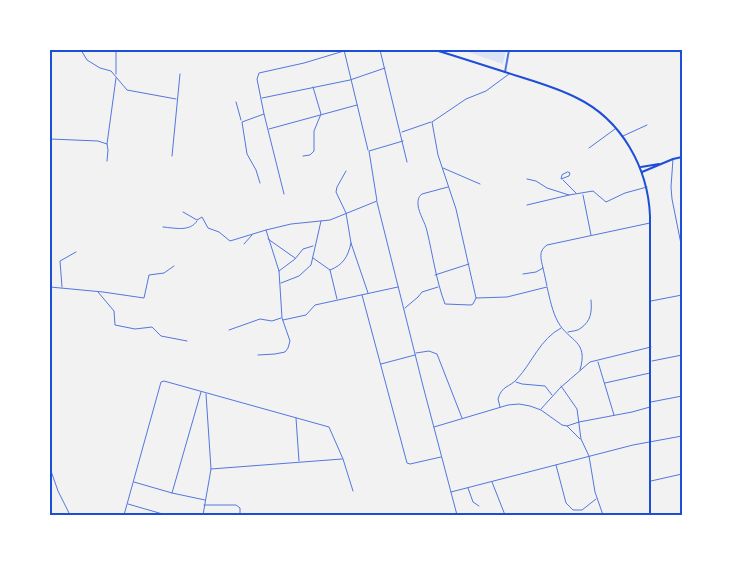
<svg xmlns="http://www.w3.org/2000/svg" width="732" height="565" viewBox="0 0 732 565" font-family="Merriweather,serif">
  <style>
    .green { fill: #dbe4f7 }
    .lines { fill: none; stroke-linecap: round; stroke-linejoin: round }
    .minor { stroke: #5277de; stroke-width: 1 }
    .tertiary { stroke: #5277de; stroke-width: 2 }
    .secondary { stroke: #1d4ed8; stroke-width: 2 }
    .primary { stroke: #1d4ed8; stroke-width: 2 }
    .neatline { fill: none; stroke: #1d4ed8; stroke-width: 2 }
  </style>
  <rect width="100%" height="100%" fill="#f2f2f2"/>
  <path class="green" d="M462 50H506L503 64Z"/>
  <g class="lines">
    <path class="minor" d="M81 50 87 60 100 68 111 71 127 90 176 99
      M344 50 368 150
      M380 50 407 162
      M116 74V50
      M509 74 486 91 466 99 432 122 438 155 456 209 476 298 507 297 547 287C550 299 552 311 558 322 569 342 589 340 580 370
      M262 98 350 80 385 68
      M236 102 241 120
      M264 114 257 79 259 73 304 63 344 51
      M269 129 357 105
      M402 132 431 122
      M623 136 647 125
      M50 139 98 141 107 144 108 150 107 161
      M107 144 116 78
      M589 148 615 129
      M172 156 180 74
      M303 156 310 155 314 151V131L321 114 313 87
      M673 159 671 187 672 199 682 249
      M443 168 480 184
      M346 171 337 187 336 192 346 213 351 243 368 293
      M568 172 570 173 569 176 561 179 562 175Z
      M527 179 536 181 547 188 569 195
      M563 180 576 193
      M260 183 256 170 247 154 242 122 264 114 284 194
      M448 187 422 194C418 197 418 200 418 205 419 214 425 222 427 231 433 256 436 280 445 304L471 305 473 304 476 298
      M583 195 591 235
      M377 202 423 386 457 515
      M527 205 569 195 593 191 606 202 625 193 647 187
      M183 212 197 220 202 217 208 228 219 232 230 241 266 230
      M163 227C175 228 190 232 197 221
      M268 239 295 258
      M244 244 252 235
      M313 258 330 270 337 299
      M543 268 547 286
      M330 270C343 265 348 257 351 243
      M279 271 295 259 303 249 313 246
      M523 274 536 272 543 268C541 259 538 251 547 245L650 223
      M435 275 469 264
      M281 283 299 276 311 265 321 221
      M50 287 103 292 144 298 149 275 164 273 174 266
      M62 287 60 261 76 252
      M98 292 114 311 115 325 135 329 152 327 161 336 187 341
      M362 295 407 463 410 464 441 457
      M651 301 682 295
      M405 308 418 297 422 292 438 287
      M283 320 306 315 315 305 398 287
      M229 330 260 319 272 321 281 318
      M568 332C572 331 578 331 581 328 591 321 592 312 591 300
      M416 353 429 351 437 354 462 418
      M258 355 275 354 285 352 288 348 290 341 282 318 279 271 266 230 291 224 330 220 377 201 369 151 403 141
      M652 361 682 355
      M598 362 614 415
      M381 364 415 355
      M516 382 522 384 545 386 552 395
      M605 383 650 373
      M561 386 577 409 581 439 589 456 595 492 603 515
      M651 402 682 396
      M500 407 498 399C502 385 509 388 517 379 532 363 540 339 561 328
      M541 409 560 388 590 362 651 347
      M296 418 299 461
      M567 426 580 439
      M434 427 508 405 519 404 530 406 541 410 562 425 567 426 579 422 632 412 650 407
      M556 465 566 503 573 510H582L596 499
      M50 468 58 491 70 515
      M211 469 342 459
      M651 481 682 474
      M134 482 172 493 205 500
      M492 482 505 515
      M468 488 473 502 479 506
      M451 492 633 445 682 436
      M172 493 201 392
      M128 504 166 515
      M204 505H236L240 508V515
      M124 515 161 382 164 381 329 427 343 459 353 491
      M203 515 211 469 206 394"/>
    <path class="tertiary" d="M505 72 509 50"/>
    <path class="secondary" d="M641 167 659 164
      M642 172 673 159 682 157"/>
    <path class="primary" d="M435 50C459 57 482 65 505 72 529 80 554 86 577 98 622 120 648 168 650 216V515"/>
  </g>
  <rect width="732" height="565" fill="none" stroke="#ffffff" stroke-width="102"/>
  <rect x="51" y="51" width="630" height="463" class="neatline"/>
</svg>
